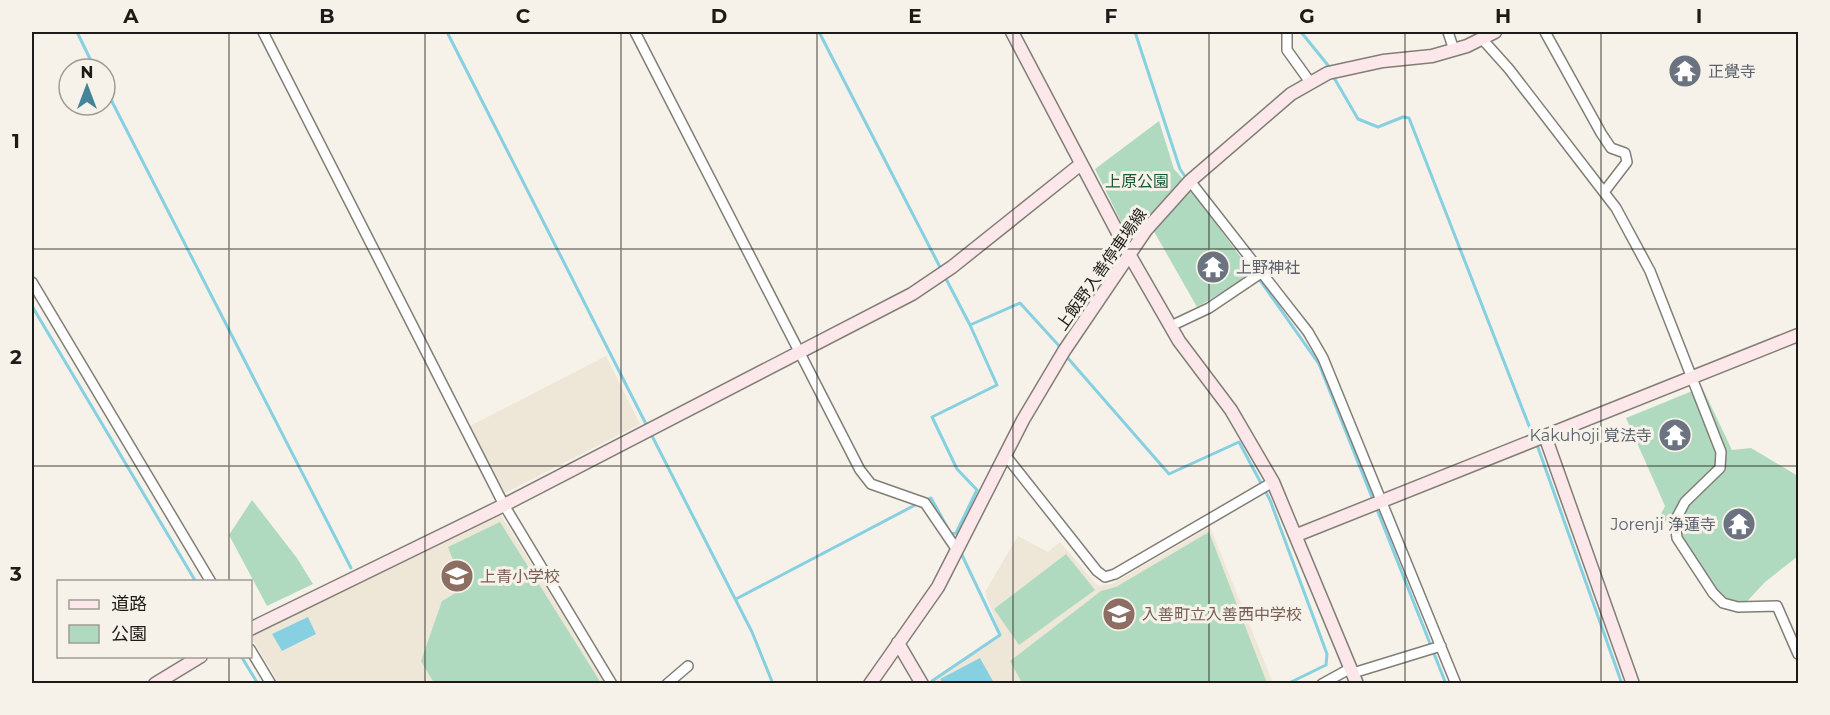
<svg xmlns="http://www.w3.org/2000/svg" width="1830" height="715" viewBox="0 0 1830 715" font-family="Montserrat,'Noto Sans JP',sans-serif">
  <style>
    .built { fill: #eee6d7 }
    .green { fill: #b0dabf }
    .water { fill: #86d0e1 }
    .lines { fill: none; stroke-linecap: round; stroke-linejoin: round }
    .stream { stroke: #86d0e1; stroke-width: 3 }
    .street-casing { stroke: #817e76; stroke-width: 12 }
    .secondary-casing { stroke: #817e76; stroke-width: 15 }
    .street { stroke: #fff; stroke-width: 9 }
    .secondary { stroke: #fce8eb; stroke-width: 12 }
    .grid { fill: none; stroke: #1c1b18; stroke-width: 1.5; stroke-opacity: 0.55 }
    .labels { text-anchor: middle; stroke-width: 6; stroke-linejoin: round; paint-order: stroke }
    .worship-label { font-size: 16px; fill: #5b616d; stroke: #f6f2e9; text-anchor: start }
    .park-label { font-size: 16px; fill: #185837; stroke: #f6f2e9 }
    .street-label { font-size: 16px; fill: #1c1b18; stroke: #f6f2e9 }
    .education-label { font-size: 16px; fill: #785e54; stroke: #f6f2e9; text-anchor: start }
    .neatline { fill: none; stroke: #1c1b18; stroke-width: 2 }
    .grid-label { font-size: 20px; text-anchor: middle; font-weight: bold; fill: #1c1b18 }
  </style>
  <rect width="100%" height="100%" fill="#f6f2e9"/>
  <path class="built" d="M606 356 640 424 505 493 470 426Z
    M501 515 605 683H279L251 637Z
    M1210 527 1273 683 932 684 930 681 1001 636 985 592 1018 536 1048 552 1060 542 1098 586 1112 584Z"/>
  <path class="green" d="M1159 121 1174 169 1184 180 1135 237 1128 236 1095 169Z
    M1189 187 1253 274 1197 307 1152 228Z
    M1702 387 1732 450 1751 448 1798 476V556L1765 582 1739 610 1724 606 1689 564 1661 514 1665 506 1626 418Z
    M252 500 297 558 313 584 267 606 229 535Z
    M500 522 601 683H434L421 661 442 601 464 588 448 547Z
    M1209 532 1267 683H1022L1010 661 1101 591 1116 587Z
    M1066 554 1095 590 1019 645 994 609Z"/>
  <path class="water" d="M308 617 316 634 282 651 272 634Z
    M980 658 994 683H943L940 679Z"/>
  <g class="lines">
    <path class="stream" d="M77 32 95 69
      M447 32 647 426
      M819 32 942 271
      M1135 32 1180 169 1186 178
      M1301 32 1331 69
      M1333 76 1358 119 1378 127 1403 117 1409 118 1533 436
      M105 88 351 568
      M1245 259 1319 364 1373 500
      M945 277 970 325 1020 303 1061 348
      M32 306 196 582
      M1066 356 1169 474 1239 442 1270 500 1327 654 1326 665 1287 684
      M650 432 752 632 773 684
      M1536 442 1622 684
      M926 500 931 498 951 534 956 533 977 490 957 469 932 417 997 385 970 325
      M1376 507 1446 684
      M736 599 917 504
      M241 656 258 684
      M934 684 932 681 1000 635 961 553"/>
    <defs>
      <path id="street" d="M263 32 504 505 612 684
        M635 32 860 470 871 484 925 503 957 550
        M1287 32V50L1310 82
        M1448 32 1454 50
        M1545 32 1601 133 1611 148 1625 153 1627 162 1604 192
        M1483 40 1509 69 1616 208 1650 271 1721 452 1720 468 1685 502 1675 521 1677 538 1713 593 1723 603 1738 607 1777 606 1798 654
        M1190 181 1308 332 1323 358 1456 684
        M32 282 211 582
        M1171 326 1209 308 1261 273
        M1006 456 1097 571 1105 577 1115 574 1273 482
        M250 649 271 684
        M1353 673 1441 646
        M667 684 688 666
        M1322 684 1351 668"/>
      <path id="secondary" d="M1012 32 1129 254 1179 341 1231 410 1273 482 1357 684
        M1545 436 1798 335
        M1297 535 1545 436 1633 684
        M250 629 504 505 912 294 952 267 1081 164
        M898 643 922 684
        M155 684 201 656
        M870 684 938 587 1023 420 1064 351 1146 230 1190 181 1291 94 1328 73 1383 61 1432 56 1467 46 1495 32"/>
    </defs>
    <use href="#street" class="street-casing"/>
    <use href="#secondary" class="secondary-casing"/>
    <use href="#street" class="street"/>
    <use href="#secondary" class="secondary"/>
  </g>
  <path class="grid" d="M229 32V582M425 32V684M621 32V684M817 32V684M1013 32V684M1209 32V684M1405 32V684M1601 32V684M32 249H1798M32 466H1798M229 656V684"/>
  <defs>
    <symbol id="temple-disc" viewBox="-11 -11 22 22"><circle r="9.5" fill="#6b7280" stroke="#f6f2e9"/><path d="M0-6L5-2H3V0L6.5 2.5H4V6H1.5V3h-3V6H-4V2.5H-6.5L-3 0V-2H-5Z" fill="#fff"/></symbol>
    <symbol id="school-disc" viewBox="-11 -11 22 22"><circle r="9.5" fill="#8d6e63" stroke="#f6f2e9"/><path d="M0-5L7-2L0 1L-7-2ZM-4 1L0 2.5L4 1V4Q0 6-4 4Z" fill="#fff"/></symbol>
  </defs>
  <g fill-rule="evenodd">
    <use href="#temple-disc" x="1666" y="52" width="38" height="38"/>
    <use href="#temple-disc" x="1194" y="248" width="38" height="38"/>
    <use href="#temple-disc" x="1656" y="416" width="38" height="38"/>
    <use href="#temple-disc" x="1720" y="505" width="38" height="38"/>
    <use href="#school-disc" x="438" y="557" width="38" height="38"/>
    <use href="#school-disc" x="1100" y="595" width="38" height="38"/>
  </g>
  <g class="labels">
    <g class="worship-label">
      <text x="1708" y="77">正覺寺</text>
      <text x="1236" y="273">上野神社</text>
      <text x="1652" y="441" text-anchor="end">Kakuhoji 覚法寺</text>
      <text x="1716" y="530" text-anchor="end">Jorenji 浄蓮寺</text>
    </g>
    <g class="park-label">
      <text x="1137" y="187">上原公園</text>
    </g>
    <g class="street-label">
      <text transform="translate(1101 269) rotate(-55)" y="6">上飯野入善停車場線</text>
    </g>
    <g class="education-label">
      <text x="480" y="582">上青小学校</text>
      <text x="1142" y="620">入善町立入善西中学校</text>
    </g>
  </g>
  <rect width="1830" height="715" fill="none" stroke="#f6f2e9" stroke-width="66"/>
  <rect x="57" y="580" width="195" height="78" fill="#f6f2e9" stroke="#9f9c95" stroke-width="1.5"/>
  <rect x="69" y="600" width="30" height="9" fill="#fce8eb" stroke="#9f9c95" stroke-width="1.5"/>
  <text x="111" y="610" font-size="18" fill="#1c1b18">道路</text>
  <rect x="69" y="625" width="30" height="18" fill="#b0dabf" stroke="#9f9c95" stroke-width="1.5"/>
  <text x="111" y="640" font-size="18" fill="#1c1b18">公園</text>
  <g transform="translate(87 87)"><circle r="28" fill="#f6f2e9" stroke="#9f9c95" stroke-width="1.5"/>
  <path d="M0-4.5L10 22L0 15L-10 22Z" fill="#448398"/>
  <text y="-9" font-size="16" font-weight="bold" text-anchor="middle" fill="#1c1b18">N</text>
  </g>
  <rect x="33" y="33" width="1764" height="649" class="neatline"/>
  <g class="grid-label">
    <text x="131" y="23">A</text>
    <text x="327" y="23">B</text>
    <text x="523" y="23">C</text>
    <text x="719" y="23">D</text>
    <text x="915" y="23">E</text>
    <text x="1111" y="23">F</text>
    <text x="1307" y="23">G</text>
    <text x="1503" y="23">H</text>
    <text x="1699" y="23">I</text>
    <text x="16" y="148">1</text>
    <text x="16" y="364">2</text>
    <text x="16" y="581">3</text>
  </g>
</svg>
